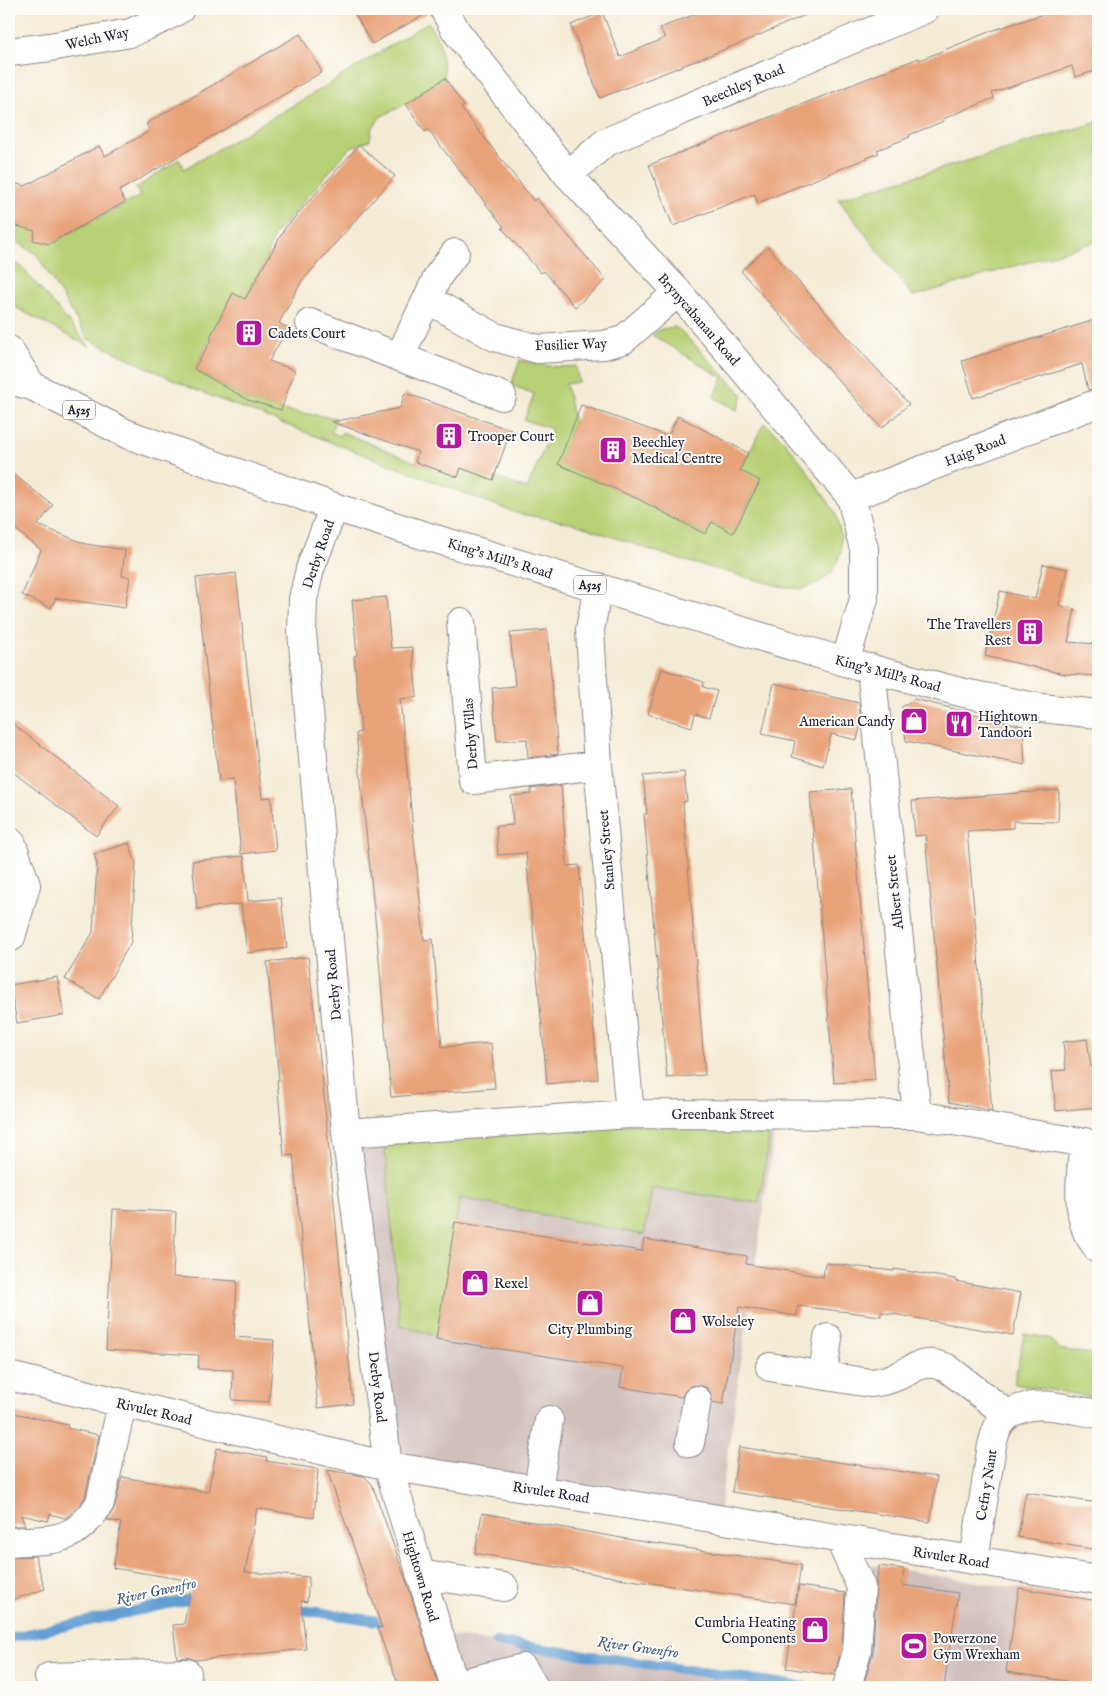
<svg xmlns="http://www.w3.org/2000/svg" width="1107" height="1696" viewBox="0 0 1107 1696" font-family="'IM FELL English',serif">
  <style>
    .industrial { fill: #d0c0bc }
    .green { fill: #b8d176; stroke: #6d7a58 }
    .lines { fill: none; stroke-linecap: round; stroke-linejoin: round }
    .stream { stroke: #629ed3; stroke-width: 10 }
    .building { fill: #e9a379 }
    .minor-casing { stroke: #8b8688; stroke-width: 30 }
    .major-casing { stroke: #8b8688; stroke-width: 30 }
    .minor { stroke: #fff; stroke-width: 28 }
    .major { stroke: #fff; stroke-width: 28 }
    .labels { text-anchor: middle; stroke-width: 4; stroke-linejoin: round; paint-order: stroke }
    .shield { fill: #fdfcf7; stroke: #646373; stroke-width: 1 }
    .shield-label { font-size: 12px; font-weight: bold; fill: #22223b }
    .street-label { font-size: 14px; fill: #22223b; stroke: #fdfcf7 }
    .poi-label { font-size: 14px; fill: #22223b; stroke: #fdfcf7; text-anchor: start }
    .water-label { font-size: 15px; font-style: italic; fill: #3f5a7f; stroke: #fdfcf7 }
  </style>
  <rect width="100%" height="100%" fill="#fdfcf7"/>
  <filter id="ink" filterUnits="userSpaceOnUse"><feTurbulence type="fractalNoise" baseFrequency=".02" numOctaves="2"/><feDisplacementMap in="SourceGraphic" scale="10" xChannelSelector="R" yChannelSelector="G"/><feConvolveMatrix kernelMatrix="1 2 1 2 8 2 1 2 1" color-interpolation-filters="sRGB"/></filter>
  <filter id="wash" filterUnits="userSpaceOnUse"><feTurbulence type="fractalNoise" baseFrequency=".0096" numOctaves="4" result="noise"/><feDisplacementMap in="SourceGraphic" scale="20" xChannelSelector="R" yChannelSelector="G"/><feGaussianBlur stdDeviation="1.12" result="paint"/><feColorMatrix in="noise" values="0 0 0 0 0 0 0 0 0 0 0 0 0 0 0 0 0 1.4 0 .05"/><feComposite in="paint" operator="in"/></filter>
  <g filter="url(#wash)">
    <rect width="100%" height="100%" fill="#f4ebd5"/>
    <path class="industrial" d="M777 1115 718 1520 388 1466 346 1133Z
      M850 1562 1098 1601V1687H847Z
      M439 1634 807 1687H455Z"/>
    <path class="green" d="M428 22 439 41 445 78 406 104 380 117 372 129 370 140 351 147 274 235 265 263 245 299 233 293 196 366 199 372 248 400 281 410 336 418 331 432 340 436 342 432 415 462 458 477 461 468 493 479 494 477 527 489 552 429 524 420 534 394 511 385 520 360C539 366 556 368 576 366L579 382 566 384 574 422 559 464 638 499 705 534 712 522 733 533 760 482 740 470 764 423 782 439 802 463 835 512 841 535V553L832 572 819 583 801 589 779 586 678 559 575 524 516 513 195 390 88 339 37 255 9 236V215L38 226 58 239 140 196 136 188 179 159 184 169 326 86Z
      M1098 122V241L922 294 913 296 838 199Z
      M9 261 21 266 90 347 9 304Z
      M675 327 682 332 743 395 737 410 714 397 723 378 652 335 661 329Z
      M772 1119 759 1203 652 1188 644 1235 460 1198 437 1336 400 1325 384 1135Z
      M1024 1334 1049 1338 1059 1349 1098 1355V1398L1014 1384Z"/>
    <g class="lines">
      <path class="stream" d="M289 1608 391 1623
        M9 1638 201 1597
        M496 1642 806 1687"/>
    </g>
    <g id="blocks">
      <path class="building" d="M352 9H428L429 12 372 44Z
        M708 9H819L741 43 600 98 571 25 602 12 620 57 665 38 660 28Z
        M1046 9H1098V70L1075 77 1072 66 992 93 994 98 943 119 944 121 909 135 910 137 877 150 879 153 758 203 754 194 673 226 649 165 919 58 920 60 991 31 1047 13Z
        M300 34 322 72 119 191 125 202 49 244 33 240 35 231 9 224V182L25 186 99 146 105 156 150 131 146 124Z
        M445 78 464 106 461 108 534 201 536 198 606 280 575 307 544 271 541 273 502 228 504 227 428 130 425 132 406 104Z
        M359 145 395 176 301 282 279 323 288 328 269 361 295 370 281 410 248 400 194 369 212 339 210 337 233 293 245 299 285 228Z
        M768 247 834 322 909 404 882 428 807 346 741 271Z
        M1098 319V388L1088 390 1082 364 973 398 962 361Z
        M405 393 511 430 493 480 461 468 458 477 415 462 418 452 332 422 400 408Z
        M581 405 668 436 678 416 748 453 740 470 760 481 733 533 712 522 705 534 638 499 558 464Z
        M9 471 53 505 38 525 86 544 125 550 122 576 130 577 125 608 56 598 51 608 22 595 41 550 9 524Z
        M1043 564 1067 569 1059 605 1075 609 1068 642 1098 644V676L1064 674 985 656 1000 591 1035 599Z
        M236 573 262 798 271 797 276 850 241 854 233 779 219 781 196 578Z
        M386 597 391 648 412 647 417 697 400 699 424 940 433 939 442 1047 491 1043 495 1088 391 1097 377 938 356 733 361 732 354 656 357 655 352 600Z
        M547 630 558 754 528 758 527 739 497 741 492 688 515 686 510 633Z
        M662 669 704 682 703 687 717 691 709 718 695 714 692 727 648 714Z
        M774 683 859 703 861 723 857 740 831 734 823 766 792 757 795 741 762 734Z
        M914 699 1023 726 1025 765 906 741 902 707Z
        M9 721 119 806 96 836 9 769Z
        M684 772 687 801 683 802 705 1075 667 1078 644 814H647L643 776Z
        M561 785 567 866 579 865 598 1079 547 1084 526 853 498 855 496 826 513 825 511 796 531 794V789Z
        M851 789 875 1080 834 1083 810 792Z
        M1059 790 1058 822 1013 821V828L967 831 992 1111 949 1102 925 835 915 836 912 801Z
        M129 843 136 863 131 942 99 999 65 979 93 932 97 864 94 854Z
        M244 856 248 901 281 898 287 948 247 953 241 904 197 909 192 861Z
        M308 957 322 1076 353 1404 318 1408 293 1155 284 1156 277 1080H279L267 962Z
        M57 977 64 1015 17 1023 10 985Z
        M1087 1039 1091 1067H1098V1107L1056 1111 1052 1071 1066 1070 1063 1042Z
        M113 1209 176 1212 173 1277 237 1281 234 1337 274 1340 269 1402 232 1400 233 1370 198 1369 199 1355 106 1350Z
        M455 1222 642 1251 644 1239 747 1256 746 1264 823 1277 825 1263 894 1271V1269L955 1279V1281L1021 1293 1013 1335 881 1312V1316L798 1306 797 1316 739 1307 723 1404 712 1402V1395L707 1388 700 1385 691 1386 685 1391 682 1397 620 1387 623 1368 436 1339Z
        M9 1412 68 1425 67 1428 99 1435 85 1497 78 1507 65 1518 50 1514 48 1521 21 1515 25 1526H9Z
        M739 1447 937 1477 930 1522 732 1492Z
        M217 1448 267 1457 266 1461 318 1469 314 1518 257 1508 245 1572 309 1577 307 1602 301 1601 306 1649 196 1660 187 1657 177 1658 173 1625 184 1624 192 1581 113 1568 121 1523 107 1520 115 1507 122 1477 208 1492Z
        M327 1470 364 1476 372 1484 410 1592 439 1687H399L377 1627 382 1628Z
        M1026 1492 1098 1503V1550L1018 1537Z
        M482 1513 638 1541 801 1565 795 1604 637 1581 475 1553Z
        M35 1556 45 1589 9 1601V1557Z
        M879 1566 904 1569 902 1585 958 1593 944 1687H863L873 1652 876 1585Z
        M799 1586 845 1593 842 1648 834 1675 786 1668Z
        M1019 1588 1098 1601V1687H1064L1066 1681 1006 1672Z"/>
    </g>
  </g>
  <g filter="url(#ink)">
    <use href="#blocks" fill-opacity="0" stroke="#8b8688" stroke-width="1"/>
    <g class="lines">
      <defs>
        <path id="minor" d="M444 9 456 31 568 175 678 292 851 497 864 549V599L845 662
          M9 52 50 47 130 33 162 19 180 9
          M568 175 606 142 925 9
          M427 299 495 337 538 349 604 345 623 340 678 292
          M310 323 502 396
          M400 356 438 276 455 253
          M851 497 1098 403
          M334 507 310 569 303 599 302 632 346 1133 388 1466 455 1687
          M598 587 590 630 598 765 630 1114
          M461 622 473 780 598 765
          M871 668 917 1115
          M9 841 12 844 26 885 11 937 9 938
          M346 1133 630 1114 917 1115 1098 1145
          M1084 1142C1081 1171 1076 1205 1087 1232 1090 1238 1095 1244 1098 1249
          M770 1367 870 1383C880 1382 889 1380 898 1376 908 1372 917 1364 928 1364 934 1363 941 1366 947 1368L1008 1415
          M823 1375 828 1338
          M9 1376 388 1466 1098 1580
          M690 1443 697 1400
          M538 1490 549 1420
          M840 1540 861 1587 857 1651 847 1687
          M9 1542C52 1539 74 1545 100 1503L122 1404
          M974 1560 992 1445C994 1439 995 1432 998 1427 1019 1392 1066 1409 1098 1414
          M420 1574 504 1587
          M49 1677 187 1673 185 1687
          M454 1685 523 1668 534 1687"/>
        <path id="major" d="M9 350 32 386
          M9 380 32 386 127 434 334 507 416 533 845 662 964 693 1041 708 1098 714"/>
      </defs>
      <use href="#minor" class="minor-casing"/>
      <use href="#major" class="major-casing"/>
      <use href="#minor" class="minor"/>
      <use href="#major" class="major"/>
    </g>
  </g>
  <defs>
    <symbol id="building-square" viewBox="-11 -11 22 22"><rect x="-9" y="-9" width="18" height="18" rx="4" fill="#b5179e" stroke="#fdfcf7"/><path d="M-4-6H4V6H1V3H-1V6H-4ZM-2.5-4.3h1.7v1.8h-1.7ZM.8-4.3h1.7v1.8H.8ZM-2.5-1h1.7V.8h-1.7ZM.8-1h1.7V.8H.8Z" fill="#fff"/></symbol>
    <symbol id="shop-square" viewBox="-11 -11 22 22"><rect x="-9" y="-9" width="18" height="18" rx="4" fill="#b5179e" stroke="#fdfcf7"/><path d="M-5-2.5h2.3a2.7 3.5 0 0 1 5.4 0H5L5.5 6h-11ZM-1.5-2.5h3a1.5 2.3 0 0 0-3 0Z" fill="#fff"/></symbol>
    <symbol id="restaurant-square" viewBox="-11 -11 22 22"><rect x="-9" y="-9" width="18" height="18" rx="4" fill="#b5179e" stroke="#fdfcf7"/><path d="M-5-6h1v4h1v-4h1v4h1v-4h1v5L-1.5 .5V6h-2V.5L-5-1ZM5-6V6H3V1.5H1.5Q1.5-4 5-6Z" fill="#fff"/></symbol>
    <symbol id="stadium-square" viewBox="-11 -11 22 22"><rect x="-9" y="-9" width="18" height="18" rx="4" fill="#b5179e" stroke="#fdfcf7"/><path d="M0-5a6.5 5 0 1 0 0 10a6.5 5 0 1 0 0-10ZM-3.5-1.8h7v3.6h-7Z" fill="#fff"/></symbol>
  </defs>
  <g fill-rule="evenodd">
    <use href="#building-square" x="233" y="317" width="32" height="32"/>
    <use href="#building-square" x="433" y="420" width="32" height="32"/>
    <use href="#building-square" x="597" y="434" width="32" height="32"/>
    <use href="#building-square" x="1014" y="616" width="32" height="32"/>
    <use href="#shop-square" x="898" y="705" width="32" height="32"/>
    <use href="#restaurant-square" x="943" y="708" width="32" height="32"/>
    <use href="#shop-square" x="459" y="1267" width="32" height="32"/>
    <use href="#shop-square" x="574" y="1287" width="32" height="32"/>
    <use href="#shop-square" x="667" y="1305" width="32" height="32"/>
    <use href="#shop-square" x="799" y="1614" width="32" height="32"/>
    <use href="#stadium-square" x="898" y="1630" width="32" height="32"/>
  </g>
  <g class="labels">
    <g class="shield">
      <rect x="63" y="400.5" width="32" height="19" rx="4"/>
      <rect x="574" y="575.5" width="32" height="19" rx="4"/>
    </g>
    <g class="shield-label">
      <text x="79" y="414">A525</text>
      <text x="590" y="589">A525</text>
    </g>
    <g class="street-label">
      <text transform="translate(97 38) rotate(-12)" y="5">Welch Way</text>
      <text transform="translate(743 85) rotate(-23)" y="5">Beechley Road</text>
      <text transform="translate(699 319) rotate(49)" y="5">Brynycabanau Road</text>
      <text transform="translate(571 344) rotate(-2)" y="5">Fusilier Way</text>
      <text transform="translate(975 450) rotate(-21)" y="5">Haig Road</text>
      <text transform="translate(318 554) rotate(-71)" y="5">Derby Road</text>
      <text transform="translate(500 558) rotate(17)" y="5">King's Mill's Road</text>
      <text transform="translate(888 673) rotate(15)" y="5">King's Mill's Road</text>
      <text transform="translate(470 734) rotate(-94)" y="5">Derby Villas</text>
      <text transform="translate(606 850) rotate(-95)" y="5">Stanley Street</text>
      <text transform="translate(894 892) rotate(-96)" y="5">Albert Street</text>
      <text transform="translate(333 985) rotate(-95)" y="5">Derby Road</text>
      <text x="723" y="1119">Greenbank Street</text>
      <text transform="translate(378 1387) rotate(83)" y="5">Derby Road</text>
      <text transform="translate(154 1411) rotate(13)" y="5">Rivulet Road</text>
      <text transform="translate(986 1485) rotate(-81)" y="5">Cefn y Nant</text>
      <text transform="translate(551 1492) rotate(9)" y="5">Rivulet Road</text>
      <text transform="translate(951 1557) rotate(9)" y="5">Rivulet Road</text>
      <text transform="translate(421 1576) rotate(73)" y="5">Hightown Road</text>
    </g>
    <g class="poi-label">
      <text x="268" y="338">Cadets Court</text>
      <text x="468" y="441">Trooper Court</text>
      <text x="632" y="447">Beechley<tspan x="632" dy="16">Medical Centre</tspan></text>
      <text x="1011" y="629" text-anchor="end">The Travellers<tspan x="1011" dy="16">Rest</tspan></text>
      <text x="978" y="721">Hightown<tspan x="978" dy="16">Tandoori</tspan></text>
      <text x="895" y="726" text-anchor="end">American Candy</text>
      <text x="494" y="1288">Rexel</text>
      <text x="702" y="1326">Wolseley</text>
      <text x="590" y="1334" text-anchor="middle">City Plumbing</text>
      <text x="796" y="1627" text-anchor="end">Cumbria Heating<tspan x="796" dy="16">Components</tspan></text>
      <text x="933" y="1643">Powerzone<tspan x="933" dy="16">Gym Wrexham</tspan></text>
    </g>
    <g class="water-label">
      <text transform="translate(156 1591) rotate(-12)" y="5">River Gwenfro</text>
      <text transform="translate(638 1647) rotate(8)" y="5">River Gwenfro</text>
    </g>
  </g>
  <rect width="1107" height="1696" fill="none" stroke="#fdfcf7" stroke-width="30"/>
</svg>
